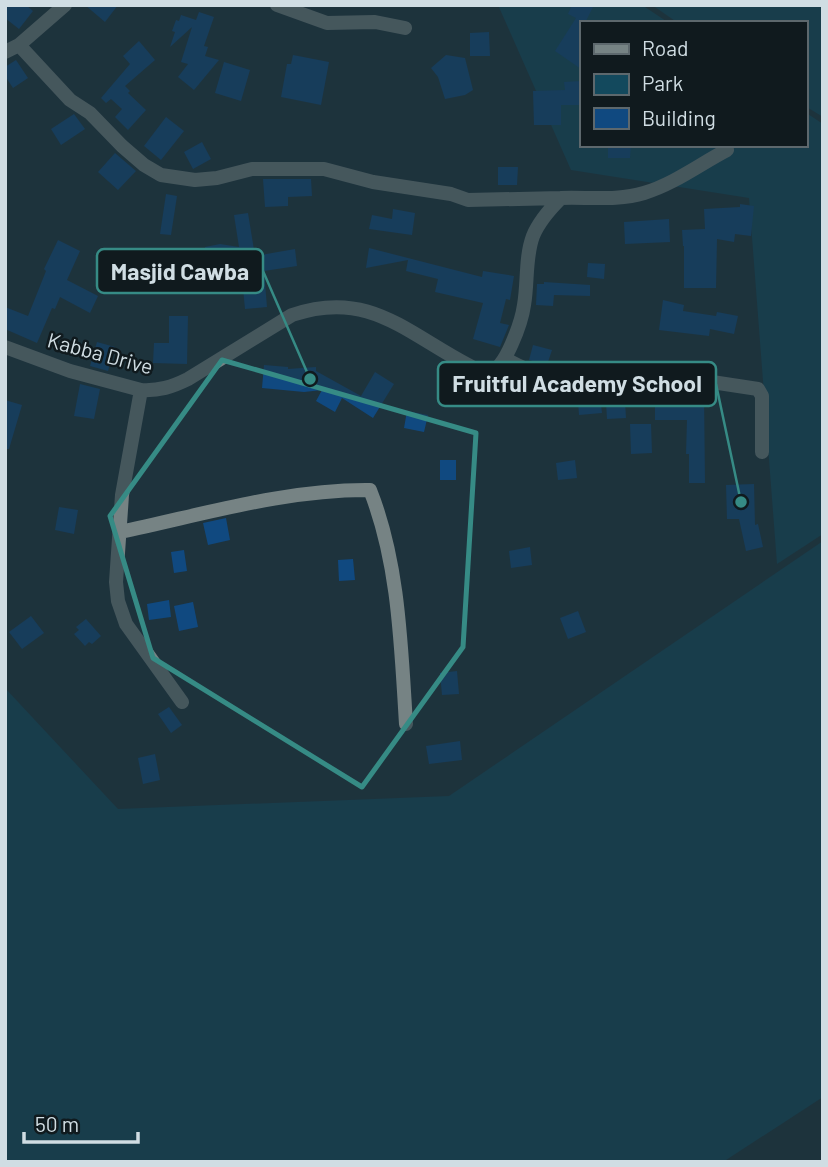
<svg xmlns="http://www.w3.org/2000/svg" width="828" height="1167" viewBox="0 0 828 1167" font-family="Barlow,sans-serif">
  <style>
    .green { fill: #13495d }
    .building { fill: #104980 }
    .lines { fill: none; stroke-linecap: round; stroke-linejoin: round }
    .street { stroke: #768384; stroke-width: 14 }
    .marked { fill: none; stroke: #368b85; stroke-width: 5; stroke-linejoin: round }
    .labels { text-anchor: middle; stroke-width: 5; stroke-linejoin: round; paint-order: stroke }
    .street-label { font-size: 21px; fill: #d0dde3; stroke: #101a1e }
    .leader { fill: none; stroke: #368b85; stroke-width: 2.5 }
    .callout-dot { fill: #368b85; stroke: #101a1e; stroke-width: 2.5 }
    .callout { fill: #101a1e; stroke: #368b85; stroke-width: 2.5 }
    .callout-label { font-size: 23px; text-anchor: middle; font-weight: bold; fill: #d0dde3 }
  </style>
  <rect width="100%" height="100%" fill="#1e333d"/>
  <path class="green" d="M498 5H642L669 23H581V145H805V112L823 124V534L777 564 749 198 571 170Z
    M652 5H823V117L805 106V23H678Z
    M823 541V1097L723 1162H5V688L118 809 449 796Z"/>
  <path class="building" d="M9 5H26L33 11 19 29 5 18V10Z
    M85 5H118L105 22Z
    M572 5H594L585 23H581V69L555 51 576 18 568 14Z
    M199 12 214 17 204 46 208 47 205 56 219 60 194 90 178 77 188 64 181 62 192 27 170 47 175 32 172 31 176 20 179 21 181 15 196 20Z
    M489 32 490 56H470V33Z
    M139 41 155 60 125 86 130 91 128 93 146 110 128 130 115 117 122 109 111 99 106 103 101 98 130 64 123 56Z
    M293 55 329 62 321 105 281 97 287 64H291Z
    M446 55 465 58 473 90 465 95 445 99 438 77 431 68Z
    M16 60 28 78 13 88 5 76V67Z
    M224 62 250 70 241 101 215 93Z
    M581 81V105H561V125H534L533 91 565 90 564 82Z
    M74 114 85 129 61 145 51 129Z
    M166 117 184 131 161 160 144 146Z
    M202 142 211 159 193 169 184 152Z
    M608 145H631L630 158H608Z
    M115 153 136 171 118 190 98 172Z
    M498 167H518L517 185H498Z
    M263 179H311L312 196 288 197V206L265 207Z
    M166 194 177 196 171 235 160 234Z
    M740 204 754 206 751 236 735 234 734 242 717 239 716 288H684V246H683L682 230 705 229 704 209 740 207Z
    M393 209 415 213 412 235 369 229 372 215 392 219Z
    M248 213 255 256 295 249 297 266 264 271 267 307 245 309 242 278 211 283 205 247 220 244 239 247 234 215Z
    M669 219 670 242 625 244 624 222Z
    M58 240 80 251 67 280 98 296 90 313 60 297 55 309 52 308 37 343 5 329V307L28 316 46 271 44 269Z
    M369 248 482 277 483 271 514 276 510 300 506 299 500 323 509 325 500 347 473 339 483 303 435 292 438 279 406 271 408 260 366 268Z
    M588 263 605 264 604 279 587 277Z
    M544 282 590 285V296L554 295 553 306 536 305 537 284H544Z
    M663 300 684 305 683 311 716 316 717 312 738 316 734 334 710 329 709 336 659 330Z
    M169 316H188L187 364 153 363 154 343H169Z
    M97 342 115 347 108 371 90 366Z
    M533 345 552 350 547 365 529 360Z
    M264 365 288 367V369L316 367V371L361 396 375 372 394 384 373 418 342 398 335 412 316 401 322 390 304 392 262 388Z
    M80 384 100 389 94 419 74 416Z
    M599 386 602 413 579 415 577 387Z
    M655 390H677V394L704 393 705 483H689V454H686L687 420H655Z
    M5 400 22 405 9 449H5Z
    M625 401 626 418 607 419 606 402Z
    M407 411 428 415 424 432 404 428Z
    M630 424H651L652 453 631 454Z
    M440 460H456V480H440Z
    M575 460 577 478 558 480 556 463Z
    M754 484 755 525 758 524 763 547 746 551 739 519H727L726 485Z
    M59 507 78 510 74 534 55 530Z
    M226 518 230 540 208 545 203 523Z
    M530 547 532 565 511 568 509 551Z
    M184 550 187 571 174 573 171 552Z
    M353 559 355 580 339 581 338 560Z
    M169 600 171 617 149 620 147 604Z
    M193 602 198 627 179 631 174 606Z
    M578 611 586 632 568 639 560 618Z
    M31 616 44 633 22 649 9 632Z
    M86 619 101 636 92 644 89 642 85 646 74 634 79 630 76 627Z
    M457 671 459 694 442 695 440 673Z
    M169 707 182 725 171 733 158 714Z
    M460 741 462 760 429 764 426 746Z
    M155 754 160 780 143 784 138 758Z"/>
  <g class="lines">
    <path class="street" d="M277 5 327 23 375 22 405 28
      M19 45 70 100 90 113 122 146 144 165 161 175 195 180 217 178 252 169H324L373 182 451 194 468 200 561 198
      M5 52 19 45 65 5
      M5 347 70 371 141 390C159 391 172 387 188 379L292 315C368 289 405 332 468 365 474 368 482 373 488 373 505 372 522 320 524 305 528 283 525 257 533 236 539 221 550 209 561 198 588 197 619 201 644 193 674 184 700 164 727 150
      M506 359C523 369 537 374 557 376L679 377 758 389 762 396V452
      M141 390 122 495 116 582 118 601 126 624 182 702
      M120 532C202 515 286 489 370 490 399 563 401 646 406 724"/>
  </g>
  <path d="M0 0H828V1167H0ZM222 360 476 433 463 647 362 787 153 658 110 516Z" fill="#1e333d" fill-opacity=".55" fill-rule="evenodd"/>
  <path class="marked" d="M222 360 476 433 463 647 362 787 153 658 110 516Z"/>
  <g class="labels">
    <g class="street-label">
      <text transform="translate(100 354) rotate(15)" y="7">Kabba Drive</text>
    </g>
  </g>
  <path class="leader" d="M310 379L263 271M741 502L716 384"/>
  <g class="callout-dot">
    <circle cx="310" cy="379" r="7"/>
    <circle cx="741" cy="502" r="7"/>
  </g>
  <g class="callout">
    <rect x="97" y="249" width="166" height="44" rx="7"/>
    <rect x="438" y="362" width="278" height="44" rx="7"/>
  </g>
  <g class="callout-label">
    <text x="180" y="280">Masjid Cawba</text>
    <text x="577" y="392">Fruitful Academy School</text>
  </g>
  <rect width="828" height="1167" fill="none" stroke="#d0dde3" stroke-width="14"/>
  <rect x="580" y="21" width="228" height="126" fill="#101a1e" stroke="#5d686d" stroke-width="2"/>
  <rect x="594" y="44" width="35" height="10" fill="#768384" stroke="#5d686d" stroke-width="2"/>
  <text x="642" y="56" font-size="21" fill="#d0dde3">Road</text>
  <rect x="594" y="74" width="35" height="21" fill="#13495d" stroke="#5d686d" stroke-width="2"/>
  <text x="642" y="91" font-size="21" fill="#d0dde3">Park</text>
  <rect x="594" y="108" width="35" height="21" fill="#104980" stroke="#5d686d" stroke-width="2"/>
  <text x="642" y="126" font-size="21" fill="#d0dde3">Building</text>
  <path d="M24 1132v10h114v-10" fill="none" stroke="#d0dde3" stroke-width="3.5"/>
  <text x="35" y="1132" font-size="21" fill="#d0dde3" stroke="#101a1e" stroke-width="5" paint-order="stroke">50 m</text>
</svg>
